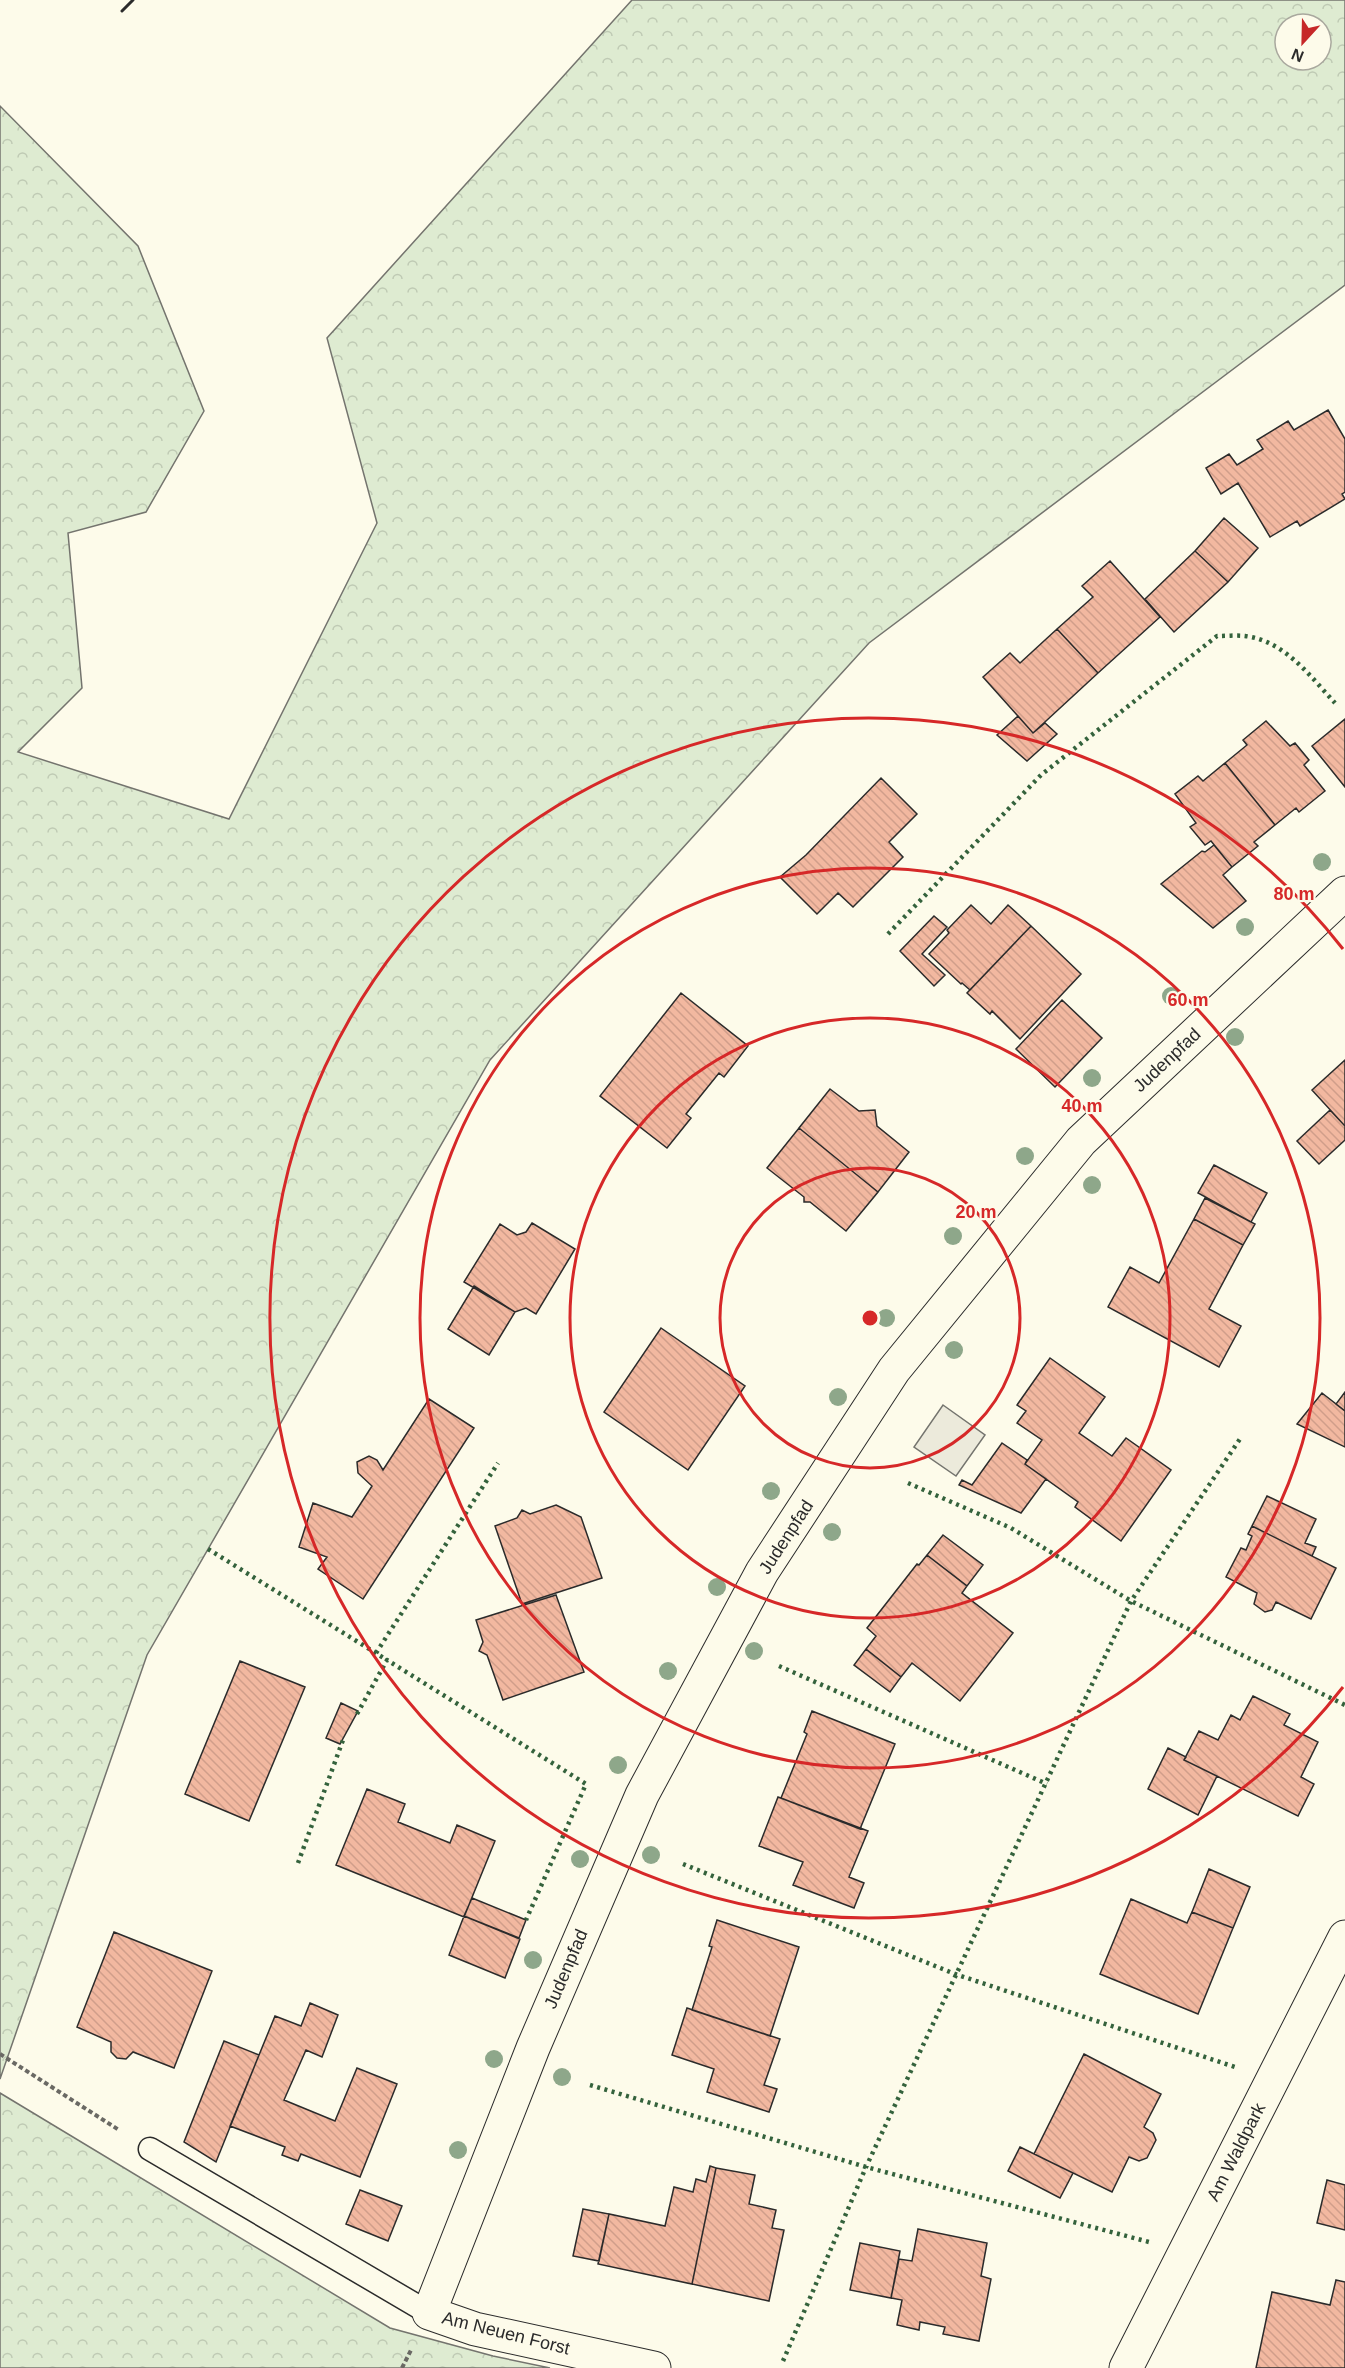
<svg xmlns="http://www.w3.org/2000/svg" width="1345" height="2368" viewBox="0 0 1345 2368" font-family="Arial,sans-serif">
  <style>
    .forest { fill: url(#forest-crowns); stroke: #74746e; stroke-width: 1.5; fill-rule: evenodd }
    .parking { fill: #eceadb; stroke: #74746e; stroke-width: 1.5 }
    .building { fill: url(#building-back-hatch); stroke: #2b2b2b; stroke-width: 1.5 }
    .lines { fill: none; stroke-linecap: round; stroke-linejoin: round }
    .service-casing { stroke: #2b2b2b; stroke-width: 25 }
    .minor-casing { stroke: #2b2b2b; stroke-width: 35 }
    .path { stroke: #6a6964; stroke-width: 4; stroke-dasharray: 4.5 3; stroke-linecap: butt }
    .service { stroke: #fdfbea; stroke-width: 22 }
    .minor { stroke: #fdfbea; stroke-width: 33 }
    .hedge { stroke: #34623c; stroke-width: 4.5; stroke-dasharray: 3 4.5; stroke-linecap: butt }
    .wall { stroke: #2b2b2b; stroke-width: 3 }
    .tree { fill: #8ea78a }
    .ring { fill: none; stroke: #d62828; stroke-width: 3 }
    .labels { text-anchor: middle; stroke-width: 4.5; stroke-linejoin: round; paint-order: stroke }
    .street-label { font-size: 18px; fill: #2b2b2b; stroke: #fdfbea }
    .centre { fill: #d62828; stroke: #fdfbea; stroke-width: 3 }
    .ring-label { font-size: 18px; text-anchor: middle; font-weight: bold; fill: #d62828; stroke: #fdfbea; stroke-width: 4.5; stroke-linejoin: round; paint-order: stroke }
  </style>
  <defs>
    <pattern id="forest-crowns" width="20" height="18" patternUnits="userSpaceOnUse" patternTransform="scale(1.5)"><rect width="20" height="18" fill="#deebd1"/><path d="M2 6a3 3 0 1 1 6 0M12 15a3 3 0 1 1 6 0" fill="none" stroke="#bfcab4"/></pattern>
    <pattern id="building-back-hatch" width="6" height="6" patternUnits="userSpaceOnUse" patternTransform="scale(1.5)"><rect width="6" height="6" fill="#f2b8a0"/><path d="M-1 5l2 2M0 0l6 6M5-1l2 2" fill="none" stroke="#d09e8a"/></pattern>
  </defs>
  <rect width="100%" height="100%" fill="#fdfbea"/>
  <path class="forest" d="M632 0H1345V285L869 643 490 1060 147 1655 0 2079V106L138 246 204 411 146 512 68 533 82 688 18 752 229 819 377 523 327 338ZM1285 24H1321V60H1285Z
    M0 2093 390 2328 493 2356 550 2368H0Z"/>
  <path class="parking" d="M943 1405 985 1435 956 1476 914 1447Z"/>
  <path class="building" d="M1328 410 1345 439V492L1342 494 1345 499 1300 526 1297 521 1270 537 1238 483 1221 494 1206 468 1229 454 1237 465 1263 449 1257 440 1288 421 1294 430Z
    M1224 518 1258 548 1228 582 1195 551Z
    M1195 551 1228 582 1174 632 1145 599Z
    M1110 561 1160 617 1098 673 1057 629 1093 597 1082 586Z
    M1057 629 1098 673 1033 733 983 677 1010 653 1020 663Z
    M1018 716 1033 733 1045 723 1057 734 1027 761 997 735Z
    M1345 719V787L1312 746Z
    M1266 721 1290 746 1295 743 1309 760 1304 765 1325 791 1299 812 1296 808 1275 825 1225 763 1247 745 1243 740Z
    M1225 763 1275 825 1254 842 1258 846 1232 867 1211 841 1205 845 1190 827 1196 823 1175 794 1198 776 1203 781Z
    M881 778 917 814 889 842 903 857 853 907 838 893 817 914 780 877 806 855Z
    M1214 845 1232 867 1223 875 1246 901 1213 928 1161 884 1202 851 1205 852Z
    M971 905 991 924 1008 905 1031 926 970 990 962 983 961 984 929 954 949 933 947 930Z
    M934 916 947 927 922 954 945 975 934 986 900 951Z
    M1031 926 1081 974 1020 1039 992 1011 990 1014 967 993Z
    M681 993 748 1046 724 1077 719 1073 686 1114 691 1118 667 1148 600 1096Z
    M1062 1000 1102 1038 1055 1087 1016 1049Z
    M1345 1060V1126L1312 1090Z
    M830 1089 859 1111 875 1110 877 1126 909 1152 878 1192 799 1128Z
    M1330 1110 1345 1126V1140L1319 1164 1297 1141Z
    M799 1128 878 1192 846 1231 810 1202H804V1197L767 1168Z
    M1214 1165 1267 1193 1251 1222 1198 1193Z
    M1205 1198 1255 1224 1243 1245 1194 1219Z
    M1194 1219 1243 1245 1209 1309 1241 1326 1219 1367 1108 1307 1130 1267 1159 1283Z
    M532 1223 575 1249 536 1314 526 1308 515 1312 464 1282 500 1224 517 1235 526 1232Z
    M474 1286 515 1312 489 1355 448 1329Z
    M661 1328 745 1386 688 1470 604 1412Z
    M1050 1358 1105 1397 1079 1433 1112 1456 1126 1438 1171 1470 1121 1541 1075 1507 1078 1502 1025 1464 1042 1440 1017 1423 1026 1411 1017 1405Z
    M1345 1392V1411L1336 1404Z
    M1322 1393 1345 1411V1447L1297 1424Z
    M429 1399 474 1428 363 1599 318 1569 327 1557 299 1547 313 1503 352 1517 372 1486 358 1473 357 1462 369 1456 377 1460 383 1470Z
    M1002 1443 1027 1460 1025 1464 1046 1479 1021 1513 959 1485 962 1480 972 1485Z
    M1267 1496 1316 1519 1305 1543 1316 1547 1312 1556 1252 1526Z
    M556 1505 581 1517 602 1578 522 1604 495 1526 517 1518 522 1510 530 1514Z
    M1252 1526 1336 1568 1311 1619 1276 1602 1272 1610 1265 1612 1254 1604 1257 1593 1226 1577 1241 1548 1246 1550 1252 1536 1248 1534Z
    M943 1535 983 1565 967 1586 927 1555Z
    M927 1555 967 1586 962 1593 1013 1633 960 1701 912 1663 901 1677 866 1649 876 1636 867 1628 917 1564 919 1565Z
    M556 1595 584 1672 503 1700 487 1655 479 1651 483 1642 476 1620Z
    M866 1649 901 1677 890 1692 854 1665Z
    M240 1661 305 1687 249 1821 185 1794Z
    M1253 1696 1290 1714 1284 1725 1318 1742 1301 1777 1314 1784 1298 1816 1184 1760 1199 1731 1218 1740 1231 1715 1240 1720Z
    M341 1703 358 1711 340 1744 326 1738Z
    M812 1711 895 1744 860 1829 781 1798 807 1734 804 1732Z
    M1168 1748 1186 1757 1184 1760 1217 1776 1198 1815 1148 1789Z
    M367 1789 405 1804 398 1822 450 1843 457 1825 495 1841 464 1917 336 1865Z
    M778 1797 868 1831 849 1877 864 1883 854 1908 793 1885 803 1862 759 1846Z
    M1209 1869 1250 1887 1233 1928 1192 1912Z
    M472 1898 526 1920 519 1938 464 1916Z
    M1131 1899 1187 1923 1192 1912 1233 1928 1198 2014 1100 1974Z
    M464 1916 520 1939 505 1978 449 1955Z
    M717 1920 799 1947 770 2036 692 2010 712 1947 709 1946Z
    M114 1932 212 1971 174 2068 133 2052 126 2059 117 2058 111 2052V2042L77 2027Z
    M310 2003 338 2015 322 2057 306 2050 284 2100 335 2121 357 2068 397 2084 360 2177 301 2154 298 2161 282 2155 285 2147 230 2126 275 2016 301 2026Z
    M687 2008 780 2039 764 2085 777 2089 769 2112 707 2092 714 2069 672 2055Z
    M224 2041 259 2055 216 2162 184 2142Z
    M1084 2054 1161 2094 1144 2127 1153 2133 1156 2140 1147 2158 1139 2161 1129 2157 1112 2192 1034 2154Z
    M1020 2147 1073 2173 1060 2198 1008 2171Z
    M710 2166 716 2168 692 2284 598 2264 609 2214 665 2226 674 2187 693 2192 696 2179 706 2182Z
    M716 2168 755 2175 749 2204 776 2210 772 2228 784 2230 769 2301 692 2284Z
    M1327 2180 1345 2185V2230L1317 2223Z
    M360 2190 402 2206 388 2241 346 2224Z
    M583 2209 609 2214 599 2261 573 2256Z
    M918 2229 987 2243 981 2276 991 2279 979 2341 943 2334 945 2327 920 2322 919 2330 897 2325 902 2300 891 2298 899 2259 912 2261Z
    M860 2243 900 2251 891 2298 850 2290Z
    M1336 2280 1345 2282V2368H1256L1272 2292 1330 2305Z"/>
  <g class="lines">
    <defs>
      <path id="service" d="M150 2149 429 2313"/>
      <path id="minor" d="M654 2368 475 2329 429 2313 533 2048 642 1795 762 1572 894 1370 1081 1141 1345 893
        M1126 2368 1345 1937"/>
    </defs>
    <use href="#service" class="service-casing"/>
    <use href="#minor" class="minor-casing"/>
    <path class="path" d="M0 2054 119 2130
      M402 2368 411 2350"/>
    <use href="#service" class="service"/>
    <use href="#minor" class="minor"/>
    <path class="hedge" d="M888 934 1041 775 1217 636C1226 636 1236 635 1245 636 1285 641 1310 676 1335 703
      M908 1483 1011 1528 1131 1601 1345 1705
      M208 1549 387 1660
      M376 1653 498 1463
      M779 1666 1047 1784
      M357 1714 387 1660 586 1784 526 1920
      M298 1863 343 1740
      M683 1864 955 1974 1235 2067
      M590 2085 866 2167 1149 2242
      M783 2361 866 2167 1131 1601 1240 1439"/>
    <path class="wall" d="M122 11 133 0"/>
  </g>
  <g class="tree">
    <circle cx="1322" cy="862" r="9"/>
    <circle cx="1245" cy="927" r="9"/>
    <circle cx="1171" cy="996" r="9"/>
    <circle cx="1235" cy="1037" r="9"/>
    <circle cx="1092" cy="1078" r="9"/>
    <circle cx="1025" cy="1156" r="9"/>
    <circle cx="1092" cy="1185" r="9"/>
    <circle cx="953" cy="1236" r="9"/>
    <circle cx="886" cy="1318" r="9"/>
    <circle cx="954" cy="1350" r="9"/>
    <circle cx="838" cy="1397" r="9"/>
    <circle cx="771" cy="1491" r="9"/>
    <circle cx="832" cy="1532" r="9"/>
    <circle cx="717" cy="1587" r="9"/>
    <circle cx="754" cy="1651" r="9"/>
    <circle cx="668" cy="1671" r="9"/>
    <circle cx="618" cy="1765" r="9"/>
    <circle cx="651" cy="1855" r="9"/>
    <circle cx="580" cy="1859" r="9"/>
    <circle cx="533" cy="1960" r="9"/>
    <circle cx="494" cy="2059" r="9"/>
    <circle cx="562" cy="2077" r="9"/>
    <circle cx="458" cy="2150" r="9"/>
  </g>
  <g class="ring">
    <circle cx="870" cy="1318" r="150"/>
    <circle cx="870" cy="1318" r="300"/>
    <circle cx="870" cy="1318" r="450"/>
    <path d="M1343 1687A600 600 0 1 1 1343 949"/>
  </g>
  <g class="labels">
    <g class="street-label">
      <text transform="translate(1167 1060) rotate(-43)" y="6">Judenpfad</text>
      <text transform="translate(786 1537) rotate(-57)" y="6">Judenpfad</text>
      <text transform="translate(566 1969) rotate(-67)" y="6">Judenpfad</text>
      <text transform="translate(1236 2152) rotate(-63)" y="6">Am Waldpark</text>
      <text transform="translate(506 2333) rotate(14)" y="6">Am Neuen Forst</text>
    </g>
  </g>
  <circle cx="870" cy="1318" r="9" class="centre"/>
  <g class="ring-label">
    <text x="1294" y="900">80 m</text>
    <text x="1188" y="1006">60 m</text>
    <text x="1082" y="1112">40 m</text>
    <text x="976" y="1218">20 m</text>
  </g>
  <g transform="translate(1303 42) rotate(202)"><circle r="28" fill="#fdfbea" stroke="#a9a89e" stroke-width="1.5"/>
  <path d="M0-4.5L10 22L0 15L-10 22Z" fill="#c62828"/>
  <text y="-9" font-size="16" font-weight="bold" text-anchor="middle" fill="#2b2b2b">N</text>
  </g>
</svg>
